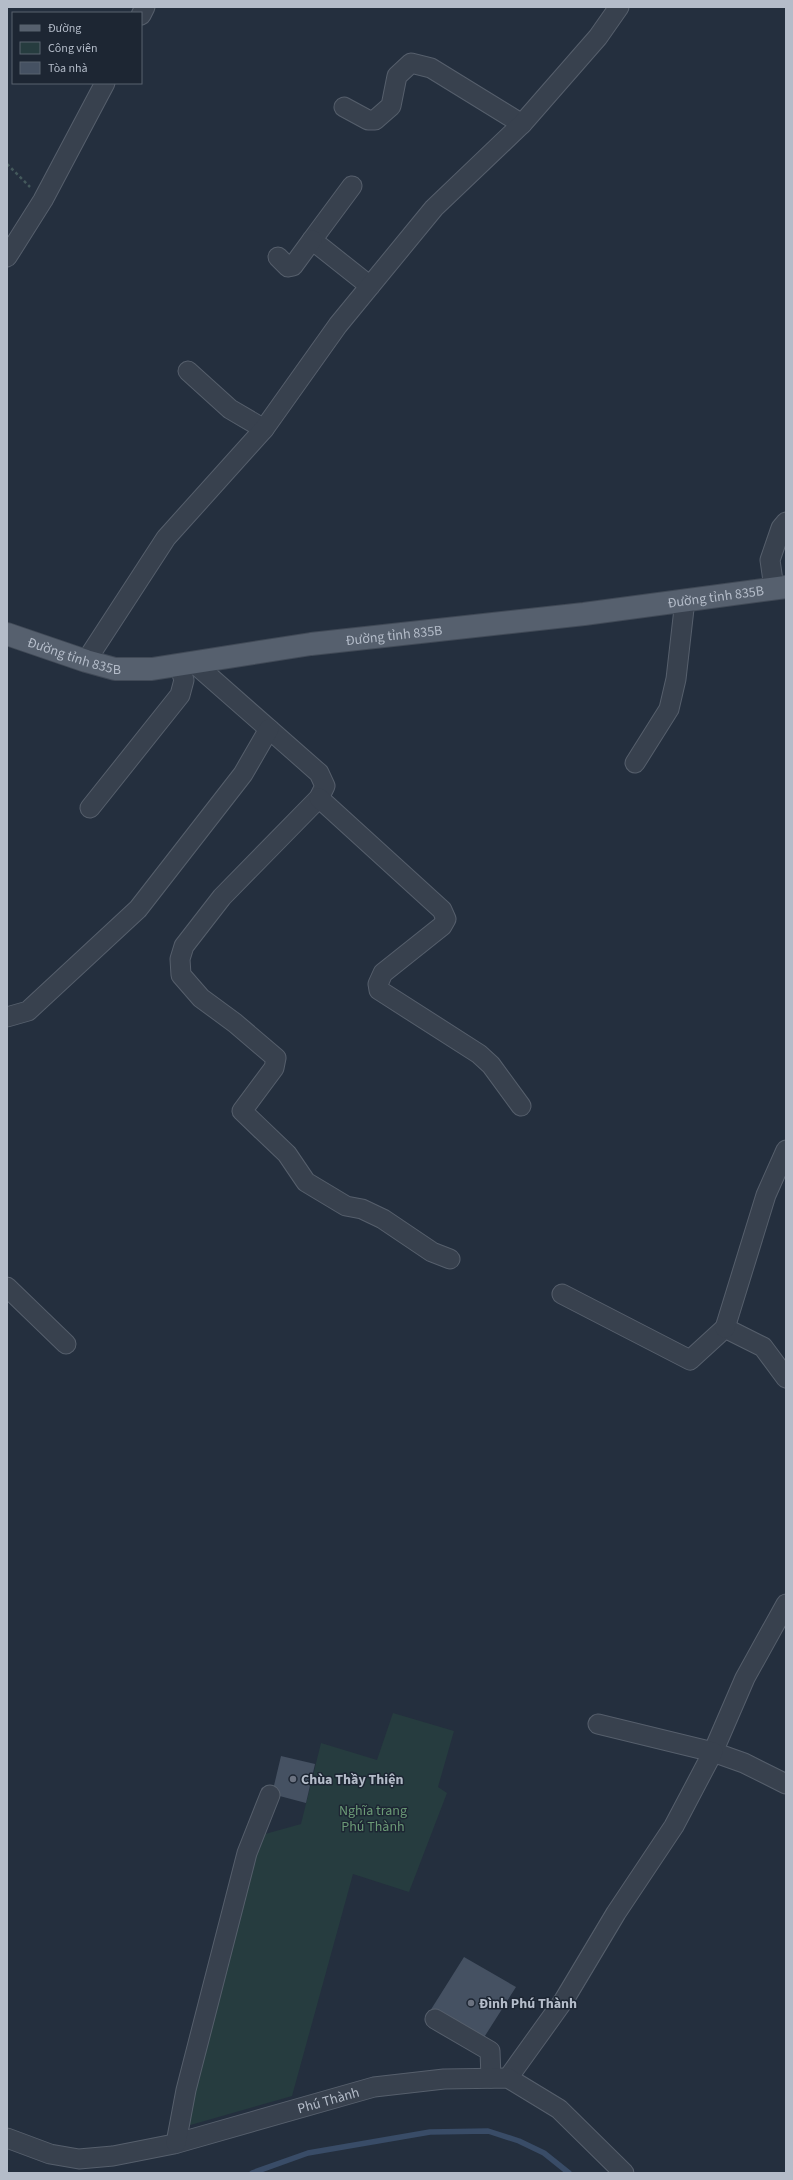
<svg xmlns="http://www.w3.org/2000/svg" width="793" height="2180" viewBox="0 0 793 2180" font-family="'Source Sans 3',sans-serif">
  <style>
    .green { fill: #263c3f }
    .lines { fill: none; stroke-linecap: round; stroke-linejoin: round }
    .stream { stroke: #394c67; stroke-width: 5.5 }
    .building { fill: #455162 }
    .minor-casing { stroke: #565f6c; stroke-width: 21 }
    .major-casing { stroke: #414a57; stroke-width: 24 }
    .path { stroke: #44595c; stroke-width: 2.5; stroke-dasharray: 3 3; stroke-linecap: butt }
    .minor { stroke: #38414e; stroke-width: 19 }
    .major { stroke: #56606e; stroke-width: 22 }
    .worship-dot { fill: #6b7280; stroke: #1d2633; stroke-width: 1.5 }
    .labels { text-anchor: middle; stroke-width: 3; stroke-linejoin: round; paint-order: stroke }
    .street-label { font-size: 14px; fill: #b4bcc9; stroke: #1d2633 }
    .poi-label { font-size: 14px; font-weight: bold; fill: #b4bcc9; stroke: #1d2633; text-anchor: start }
    .park-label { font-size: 14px; fill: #6b9a76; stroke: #1d2633 }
  </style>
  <rect width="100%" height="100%" fill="#242f3e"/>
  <path class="green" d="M393 1713 454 1731 438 1787 447 1793 409 1892 353 1874 292 2096 187 2126 258 1836 301 1824 321 1743 377 1760Z"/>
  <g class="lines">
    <path class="stream" d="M252 2173 308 2153 430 2132 488 2131 519 2141 544 2153 569 2173"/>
  </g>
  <path class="building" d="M281 1756 315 1764 306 1803 272 1794Z
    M464 1957 516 1987 476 2050 425 2019Z"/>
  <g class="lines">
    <defs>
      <g id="minor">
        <path d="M141 15 145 7"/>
        <path d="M344 107 368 120H375L391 106 397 76 411 63 431 68 522 124"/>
        <path d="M352 186 312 240 370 286"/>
        <path d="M7 257 43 200 105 83"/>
        <path d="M278 257 288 267 293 266 312 240"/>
        <path d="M188 371 230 409 264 429"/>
        <path d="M774 588 770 560 781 528 786 522"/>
        <path d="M86 661 166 538 264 429 338 325 434 208 522 124 598 37 619 7"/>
        <path d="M194 663 319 773 325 786 319 798 222 897 184 946 180 959 181 975 201 998 235 1023 276 1058 274 1068 242 1111 287 1154 306 1182 346 1206 362 1209 383 1219 432 1252 450 1259"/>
        <path d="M635 763 669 709 676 679 685 600"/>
        <path d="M319 798 442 910 446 919 442 926 383 973 378 984 379 990 479 1054 491 1065 521 1106"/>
        <path d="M90 808 180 695 184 680 179 665"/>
        <path d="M7 1017 28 1011 138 909 243 774 269 729"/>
        <path d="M7 1287 66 1344"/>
        <path d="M562 1294 690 1360 725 1328 763 1347 786 1378"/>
        <path d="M725 1328 766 1195 786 1150"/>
        <path d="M786 1604 745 1678 713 1752 744 1763 786 1784"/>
        <path d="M435 2019 490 2051 491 2078"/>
        <path d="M508 2078 564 2000 616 1913 674 1826 713 1752 598 1724"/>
        <path id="s1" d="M7 2138 50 2154 79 2159 113 2156 174 2144 374 2087 444 2079 508 2078 559 2109 624 2173"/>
        <path d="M176 2143 186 2090 247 1853 270 1795"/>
      </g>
      <g id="major">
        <path id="s2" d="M7 634 86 661 115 669H152L311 644 584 614 786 587"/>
      </g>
    </defs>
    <use href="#minor" class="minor-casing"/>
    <use href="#major" class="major-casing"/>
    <path class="path" d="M7 164 30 187"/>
    <use href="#minor" class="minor"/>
    <use href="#major" class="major"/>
  </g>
  <g class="worship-dot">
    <circle cx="293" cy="1779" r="4"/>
    <circle cx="471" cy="2003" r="4"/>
  </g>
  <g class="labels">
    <g class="street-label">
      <text dy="5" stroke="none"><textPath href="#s2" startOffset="719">Đường tỉnh 835B</textPath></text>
      <text dy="5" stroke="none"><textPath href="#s2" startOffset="395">Đường tỉnh 835B</textPath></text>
      <text dy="5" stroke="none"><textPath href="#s2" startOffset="71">Đường tỉnh 835B</textPath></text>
      <text dy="5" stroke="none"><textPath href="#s1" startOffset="332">Phú Thành</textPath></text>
    </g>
    <g class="poi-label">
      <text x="301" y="1784">Chùa Thầy Thiện</text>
      <text x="479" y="2008">Đình Phú Thành</text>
    </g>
    <g class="park-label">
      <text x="373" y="1815">Nghĩa trang<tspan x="373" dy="16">Phú Thành</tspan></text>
    </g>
  </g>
  <rect width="793" height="2180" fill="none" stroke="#b4bcc9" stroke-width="16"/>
  <rect x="12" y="12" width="130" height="72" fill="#1d2633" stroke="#59626f"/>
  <rect x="20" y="25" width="20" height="6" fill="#56606e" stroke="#59626f"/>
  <text x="48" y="32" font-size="12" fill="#b4bcc9">Đường</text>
  <rect x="20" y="42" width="20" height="12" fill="#263c3f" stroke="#59626f"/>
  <text x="48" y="52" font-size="12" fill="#b4bcc9">Công viên</text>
  <rect x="20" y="62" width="20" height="12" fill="#455162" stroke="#59626f"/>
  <text x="48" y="72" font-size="12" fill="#b4bcc9">Tòa nhà</text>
</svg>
